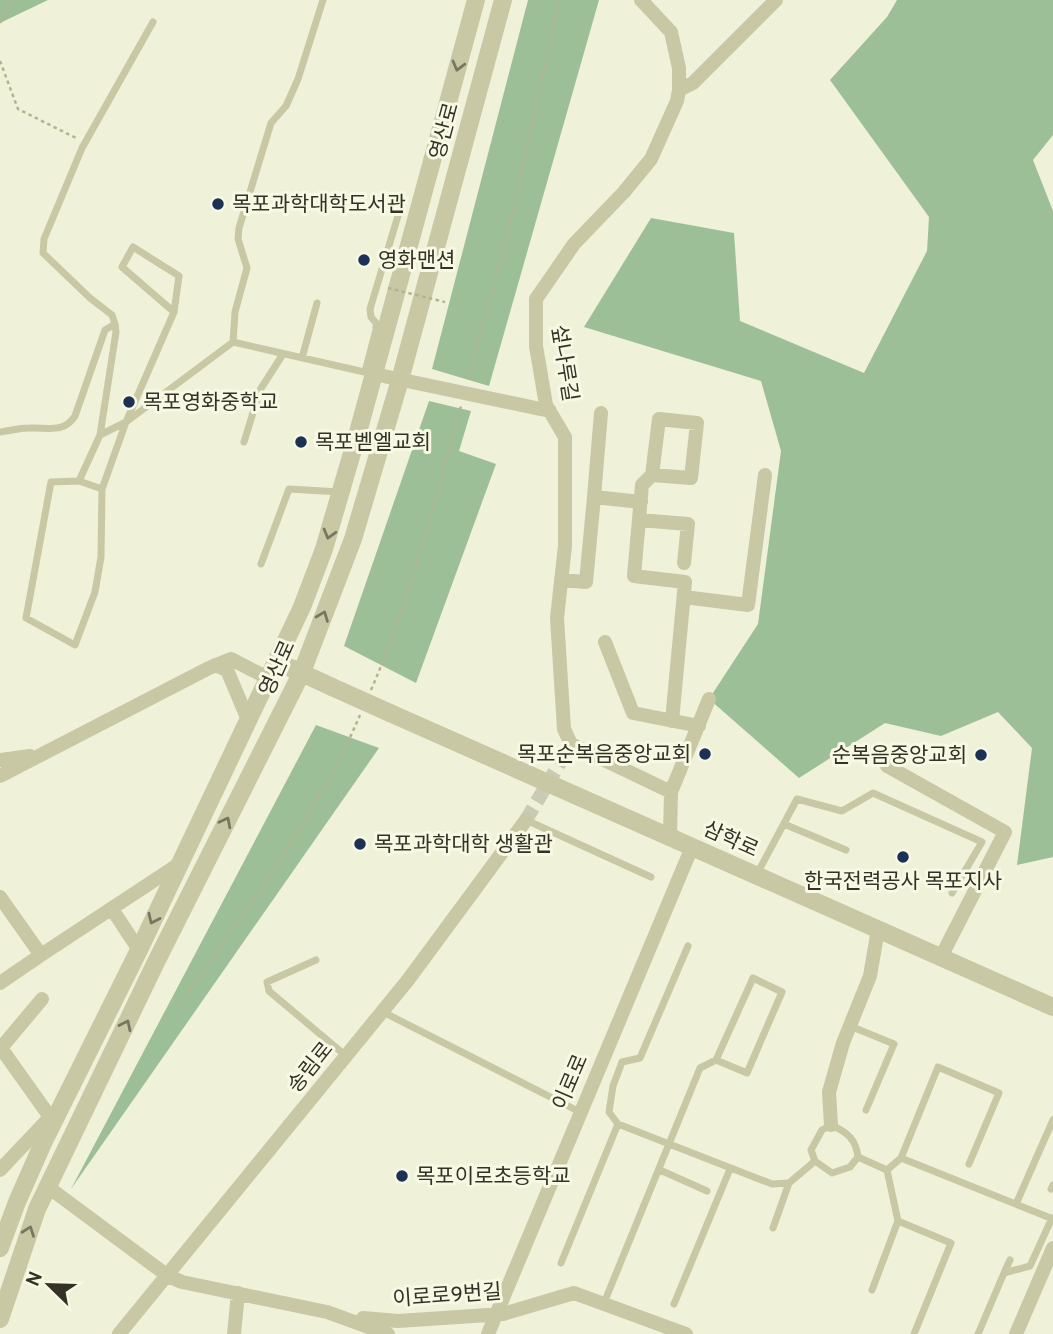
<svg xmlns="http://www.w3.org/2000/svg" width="1053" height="1334" viewBox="0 0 1053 1334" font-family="Overpass,'Noto Sans KR',sans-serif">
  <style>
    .green { fill: #9dbf98 }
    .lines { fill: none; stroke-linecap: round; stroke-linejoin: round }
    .minor-tunnel { stroke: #cacbb4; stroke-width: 14; stroke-dasharray: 14 7; stroke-linecap: butt }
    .path { stroke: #b4b38e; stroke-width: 2.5; stroke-dasharray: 3.5 3.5; stroke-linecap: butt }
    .service { stroke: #c8c8a4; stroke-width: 7 }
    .minor { stroke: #c8c8a4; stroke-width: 14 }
    .tertiary { stroke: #c8c8a4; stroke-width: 18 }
    .path-bridge { stroke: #b4b38e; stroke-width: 2.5; stroke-dasharray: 3.5 3.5; stroke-linecap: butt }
    .tertiary-bridge { stroke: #c8c8a4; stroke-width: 18 }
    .oneway { stroke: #77765f }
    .poi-dot { fill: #1c3255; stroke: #f7f9e4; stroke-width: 2.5 }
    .labels { text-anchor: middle; stroke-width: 6; stroke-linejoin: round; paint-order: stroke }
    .street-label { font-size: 21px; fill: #343226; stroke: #f7f9e4 }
    .poi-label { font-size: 21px; fill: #343226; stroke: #f7f9e4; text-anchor: start }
  </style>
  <rect width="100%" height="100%" fill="#eff1d8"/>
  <path class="green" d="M0 0H48L0 23Z
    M528 0H599L489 386 432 369Z
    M897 0H1053V135L1033 160 1053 211V857L1017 865 1032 748 998 712 941 736 885 723 799 778 709 699 758 624 781 451 761 381 584 327 651 218 734 233 740 321 864 373 927 251 929 217 830 80 887 17Z
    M429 401 471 411 459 451 496 464 416 683 344 646Z
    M316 725 379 748 71 1189Z"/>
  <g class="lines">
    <path class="minor-tunnel" d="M526 820 571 744"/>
    <path class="path" d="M0 23 12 0
      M0 61 18 109 76 138
      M468 379 509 230 559 0
      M371 690C411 598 434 502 461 406
      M177 1008C244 913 314 823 360 715"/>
    <path class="service" d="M323 0 298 79 286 106 271 123 239 228 238 239 247 268 235 312 233 342 373 374
      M115 324 112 315 90 298 43 253 44 239 82 148 153 22
      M302 358 317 303
      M365 372 376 330V323L371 317 370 309 400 209 378 201
      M0 432C9 431 19 428 29 428 48 427 63 434 75 416L105 330 115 324 116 332 100 435
      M244 442 260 390 283 354
      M79 481 102 489 101 557 95 592 75 645 26 618 51 482 79 481 100 435 126 422 233 342
      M102 489 126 422 174 312 179 276 133 247 122 267 174 312
      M261 564 289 489 340 492
      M526 820 651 877
      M784 824 846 850
      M757 874 797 799 842 811 873 793 982 842 952 893
      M688 946 640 1058 622 1062 613 1086 609 1112 618 1124 772 1184 789 1183
      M316 960 267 982 269 991 346 1056
      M383 1012 580 1112
      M850 1026 894 1044 866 1110
      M858 1157C856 1139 847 1132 831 1125L822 1130 811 1150 815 1161 832 1173 850 1167 858 1157 887 1170
      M901 1158 887 1170 898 1221 951 1243 914 1334
      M969 1164 999 1093 938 1067 901 1158 1053 1219
      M660 1170 707 1191
      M1051 1189 1053 1185
      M1016 1204 1053 1120
      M773 1228 789 1183 815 1161
      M1010 1260 1004 1273 1030 1266 1052 1218
      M561 1263 618 1124
      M872 1290 898 1221
      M604 1303 700 1068 716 1060 753 978 782 992 747 1073 716 1060
      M674 1304 730 1169
      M978 1334 1004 1273"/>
    <path class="minor" d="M641 0 671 32 679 68V90L677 101 651 159 624 192 574 244 536 299V346L546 405 565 437V546L557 618 564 729 571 744 671 792 670 837
      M679 90 693 83 776 0
      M374 374 550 411
      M601 413 594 497 641 502
      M652 475 691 478 697 423 659 419 652 475 642 485 634 576 685 582 672 721
      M639 520 688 524 684 563
      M561 580 586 582 594 497
      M684 597 748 605 765 475
      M605 642 633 713 699 726
      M215 665 227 670 249 722
      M0 760 30 756
      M887 766 1005 832 941 957
      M0 776 209 668 231 659 270 679
      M671 792 709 699
      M0 897 41 955 179 864
      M112 909 139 950
      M0 983 41 955
      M42 999 1 1048 50 1117
      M831 1125 829 1092 843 1043 870 976 878 929
      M0 1170 54 1113
      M48 1187 168 1276 182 1282 327 1312 388 1334
      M363 1318 398 1321 503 1314 574 1293 686 1334
      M119 1334 408 980 526 820
      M234 1334 238 1293
      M488 1334 692 847
      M1016 1334 1053 1248"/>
    <path class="tertiary" d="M291 668 332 687
      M390 713 1053 1007
      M0 1248 17 1202 43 1143 139 950 302 607 324 549 357 436 476 0
      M0 1319 37 1209 157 960 302 672 353 539 400 380 503 0"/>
    <path class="path-bridge" d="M388 288 445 302"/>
    <path class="tertiary-bridge" d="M332 687 390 713"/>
  </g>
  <defs><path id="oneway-chevron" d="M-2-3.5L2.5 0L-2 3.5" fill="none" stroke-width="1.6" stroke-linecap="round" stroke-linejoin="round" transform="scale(1.75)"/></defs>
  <g class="oneway">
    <use href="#oneway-chevron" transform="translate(458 66) rotate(105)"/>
    <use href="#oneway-chevron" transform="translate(329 534) rotate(106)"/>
    <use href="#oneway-chevron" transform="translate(323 616) rotate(-69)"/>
    <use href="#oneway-chevron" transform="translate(226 822) rotate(-63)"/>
    <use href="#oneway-chevron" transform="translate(153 919) rotate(115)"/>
    <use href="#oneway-chevron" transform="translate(126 1025) rotate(-64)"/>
    <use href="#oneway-chevron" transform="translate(29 1231) rotate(-70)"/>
  </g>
  <g class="poi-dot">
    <circle cx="218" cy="204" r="7"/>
    <circle cx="364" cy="260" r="7"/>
    <circle cx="129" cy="402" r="7"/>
    <circle cx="301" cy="442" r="7"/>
    <circle cx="705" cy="754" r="7"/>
    <circle cx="981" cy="755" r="7"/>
    <circle cx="360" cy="844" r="7"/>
    <circle cx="903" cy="857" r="7"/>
    <circle cx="402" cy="1176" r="7"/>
  </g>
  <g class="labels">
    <g class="street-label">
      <text transform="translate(444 131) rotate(-75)" y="7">영산로</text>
      <text transform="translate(565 363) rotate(81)" y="7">섶나루길</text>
      <text transform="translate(277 668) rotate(-66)" y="7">영산로</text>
      <text transform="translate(731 839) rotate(24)" y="7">삼학로</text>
      <text transform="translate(310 1067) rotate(-51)" y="7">송림로</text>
      <text transform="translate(570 1082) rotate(-67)" y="7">이로로</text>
      <text transform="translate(447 1295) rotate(-4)" y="7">이로로9번길</text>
    </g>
    <g class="poi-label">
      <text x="232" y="211">목포과학대학도서관</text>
      <text x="378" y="267">영화맨션</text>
      <text x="143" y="409">목포영화중학교</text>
      <text x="315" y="449">목포벧엘교회</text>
      <text x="691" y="761" text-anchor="end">목포순복음중앙교회</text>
      <text x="967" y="762" text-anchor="end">순복음중앙교회</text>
      <text x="374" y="851">목포과학대학 생활관</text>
      <text x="903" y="888" text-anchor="middle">한국전력공사 목포지사</text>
      <text x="416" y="1183">목포이로초등학교</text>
    </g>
  </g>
  <g transform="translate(49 1285) rotate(293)" stroke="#f7f9e4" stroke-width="5" paint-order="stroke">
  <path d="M0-5L12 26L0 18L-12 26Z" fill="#343226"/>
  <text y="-10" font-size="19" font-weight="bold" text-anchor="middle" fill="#343226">N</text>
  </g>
</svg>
